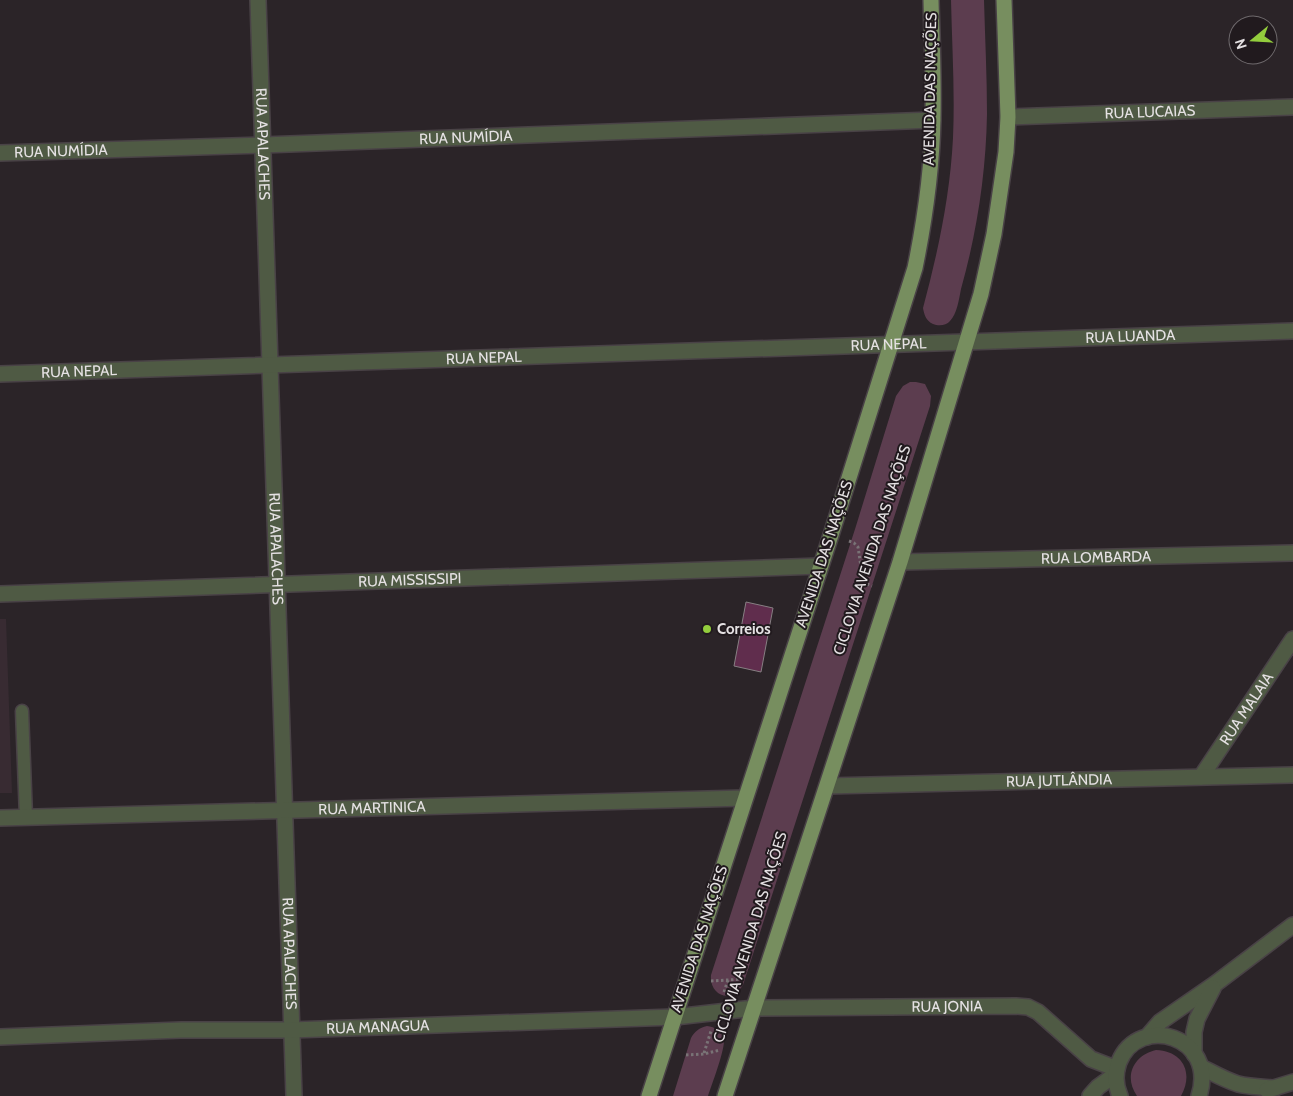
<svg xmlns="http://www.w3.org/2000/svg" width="1293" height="1096" viewBox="0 0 1293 1096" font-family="Cabin,sans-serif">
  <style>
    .built { fill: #382b32 }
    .green { fill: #5c3d4f }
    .building { fill: #602d4d; stroke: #877f83 }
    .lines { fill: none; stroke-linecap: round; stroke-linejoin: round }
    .lane-casing { stroke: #494246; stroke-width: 15 }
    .street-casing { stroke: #494246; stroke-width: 18 }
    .primary-casing { stroke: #494246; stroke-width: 18 }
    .path { stroke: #797376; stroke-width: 3; stroke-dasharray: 2.5 2.5; stroke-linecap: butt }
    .lane { stroke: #4f5a44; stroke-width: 12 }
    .street { stroke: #4f5a44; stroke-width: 15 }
    .primary { stroke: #778e5f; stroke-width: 15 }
    .poi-dot { fill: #93cd3d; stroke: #211a1e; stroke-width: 2 }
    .labels { text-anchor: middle; stroke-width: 4; stroke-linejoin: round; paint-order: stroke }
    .street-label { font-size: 15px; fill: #e5e1e3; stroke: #211a1e }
    .poi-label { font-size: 15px; font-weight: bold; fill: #e5e1e3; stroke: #211a1e; text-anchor: start }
  </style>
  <rect width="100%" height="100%" fill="#2b2428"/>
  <path class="built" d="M0 619H6L12 793H0Z"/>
  <path class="green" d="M951 0H984C985 38 987 76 987 114 986 173 977 232 961 289 959 299 957 314 950 321 946 326 938 326 933 324 926 321 924 314 923 308 938 252 950 196 953 138 955 92 952 46 951 0Z
    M910 382H916L925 384 931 396 930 406 743 985C732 1004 709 996 711 975L856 526 896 396 903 386Z
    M707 1026C715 1027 722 1031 724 1039 725 1050 712 1084 708 1096H673L691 1038C695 1031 699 1028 707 1026Z
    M1156 1050C1183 1051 1194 1073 1181 1096H1137C1123 1076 1134 1055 1156 1050Z"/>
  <path class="building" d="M746 602 773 608 761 672 734 666Z"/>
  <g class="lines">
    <defs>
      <path id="lane" d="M22 711 26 817"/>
      <g id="street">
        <path id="s1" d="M258 0 294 1096"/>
        <path id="s2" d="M1008 117 1293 107"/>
        <path id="s3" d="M0 153 263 145 933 120"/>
        <path id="s4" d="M0 374 1293 331"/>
        <path id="s5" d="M900 562 1293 553"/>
        <path id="s6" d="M0 594 820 566"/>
        <path id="s7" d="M1201 777 1293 639"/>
        <path id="s8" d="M827 786 1293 775"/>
        <path id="s9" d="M0 818 745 798"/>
        <path id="s10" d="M0 1037 181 1030H291L675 1017 754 1008 1016 1006 1028 1007 1038 1012 1091 1059 1117 1069"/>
        <path d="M1147 1037 1160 1022 1215 984 1293 925"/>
        <path d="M1194 1054V1032L1197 1019 1213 988"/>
        <path d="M1201 1067C1213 1073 1225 1080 1238 1084 1250 1087 1262 1087 1275 1088"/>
        <path d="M1267 1090 1293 1082"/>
        <path d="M1090 1096 1098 1087 1116 1074"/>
        <path d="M1120 1096C1115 1085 1115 1073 1119 1062 1139 1013 1218 1036 1199 1096"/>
      </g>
      <path id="primary" d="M649 1096 831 535 915 268C925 219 932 170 933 119 934 80 932 40 931 0
        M725 1096 900 562 981 294 994 234 1006 152 1008 117 1004 0"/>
    </defs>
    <use href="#lane" class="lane-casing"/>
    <use href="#street" class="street-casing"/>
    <use href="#primary" class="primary-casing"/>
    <path class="path" d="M849 541 854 543 858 547 863 580 867 584 872 586
      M711 981 744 979
      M724 992 728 980
      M704 1053 711 1031
      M686 1055 704 1054 720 1050"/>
    <use href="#lane" class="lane"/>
    <use href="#street" class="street"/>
    <use href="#primary" class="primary"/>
  </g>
  <circle class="poi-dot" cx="707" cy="629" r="5"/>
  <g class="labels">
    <g class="street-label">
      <text transform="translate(930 89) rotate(-89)" y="5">AVENIDA DAS NAÇÕES</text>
      <text dy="5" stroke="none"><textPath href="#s2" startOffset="142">RUA LUCAIAS</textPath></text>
      <text dy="5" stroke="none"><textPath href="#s3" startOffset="466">RUA NUMÍDIA</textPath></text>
      <text dy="5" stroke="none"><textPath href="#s1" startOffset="144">RUA APALACHES</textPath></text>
      <text dy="5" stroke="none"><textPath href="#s3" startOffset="61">RUA NUMÍDIA</textPath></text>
      <text dy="5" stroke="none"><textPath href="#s4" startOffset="1131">RUA LUANDA</textPath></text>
      <text dy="5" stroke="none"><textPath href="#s4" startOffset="889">RUA NEPAL</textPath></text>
      <text dy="5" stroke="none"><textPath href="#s4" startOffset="484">RUA NEPAL</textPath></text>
      <text dy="5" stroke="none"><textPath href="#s4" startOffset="79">RUA NEPAL</textPath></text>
      <text dy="5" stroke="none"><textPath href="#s1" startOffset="549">RUA APALACHES</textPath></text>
      <text transform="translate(872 550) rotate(-72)" y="5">CICLOVIA AVENIDA DAS NAÇÕES</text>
      <text transform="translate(824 554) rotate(-72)" y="5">AVENIDA DAS NAÇÕES</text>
      <text dy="5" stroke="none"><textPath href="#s5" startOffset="196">RUA LOMBARDA</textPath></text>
      <text dy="5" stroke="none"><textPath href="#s6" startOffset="410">RUA MISSISSIPI</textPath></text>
      <text dy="5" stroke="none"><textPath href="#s7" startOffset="82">RUA MALAIA</textPath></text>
      <text dy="5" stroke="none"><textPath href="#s8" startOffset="232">RUA JUTLÂNDIA</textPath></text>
      <text dy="5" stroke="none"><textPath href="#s9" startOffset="372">RUA MARTINICA</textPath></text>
      <text transform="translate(750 937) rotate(-73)" y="5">CICLOVIA AVENIDA DAS NAÇÕES</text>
      <text transform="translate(699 939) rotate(-72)" y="5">AVENIDA DAS NAÇÕES</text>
      <text dy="5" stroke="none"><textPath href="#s1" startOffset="954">RUA APALACHES</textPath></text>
      <text dy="5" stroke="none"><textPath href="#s10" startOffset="948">RUA JONIA</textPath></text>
      <text dy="5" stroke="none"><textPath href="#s10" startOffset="378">RUA MANAGUA</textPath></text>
    </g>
    <g class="poi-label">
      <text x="717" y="634">Correios</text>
    </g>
  </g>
  <g transform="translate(1253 40) rotate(252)"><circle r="24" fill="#211a1e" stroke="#6f6a6d"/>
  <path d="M0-4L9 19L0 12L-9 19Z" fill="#93cd3d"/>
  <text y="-8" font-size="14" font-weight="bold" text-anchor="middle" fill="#e5e1e3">N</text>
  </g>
</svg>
